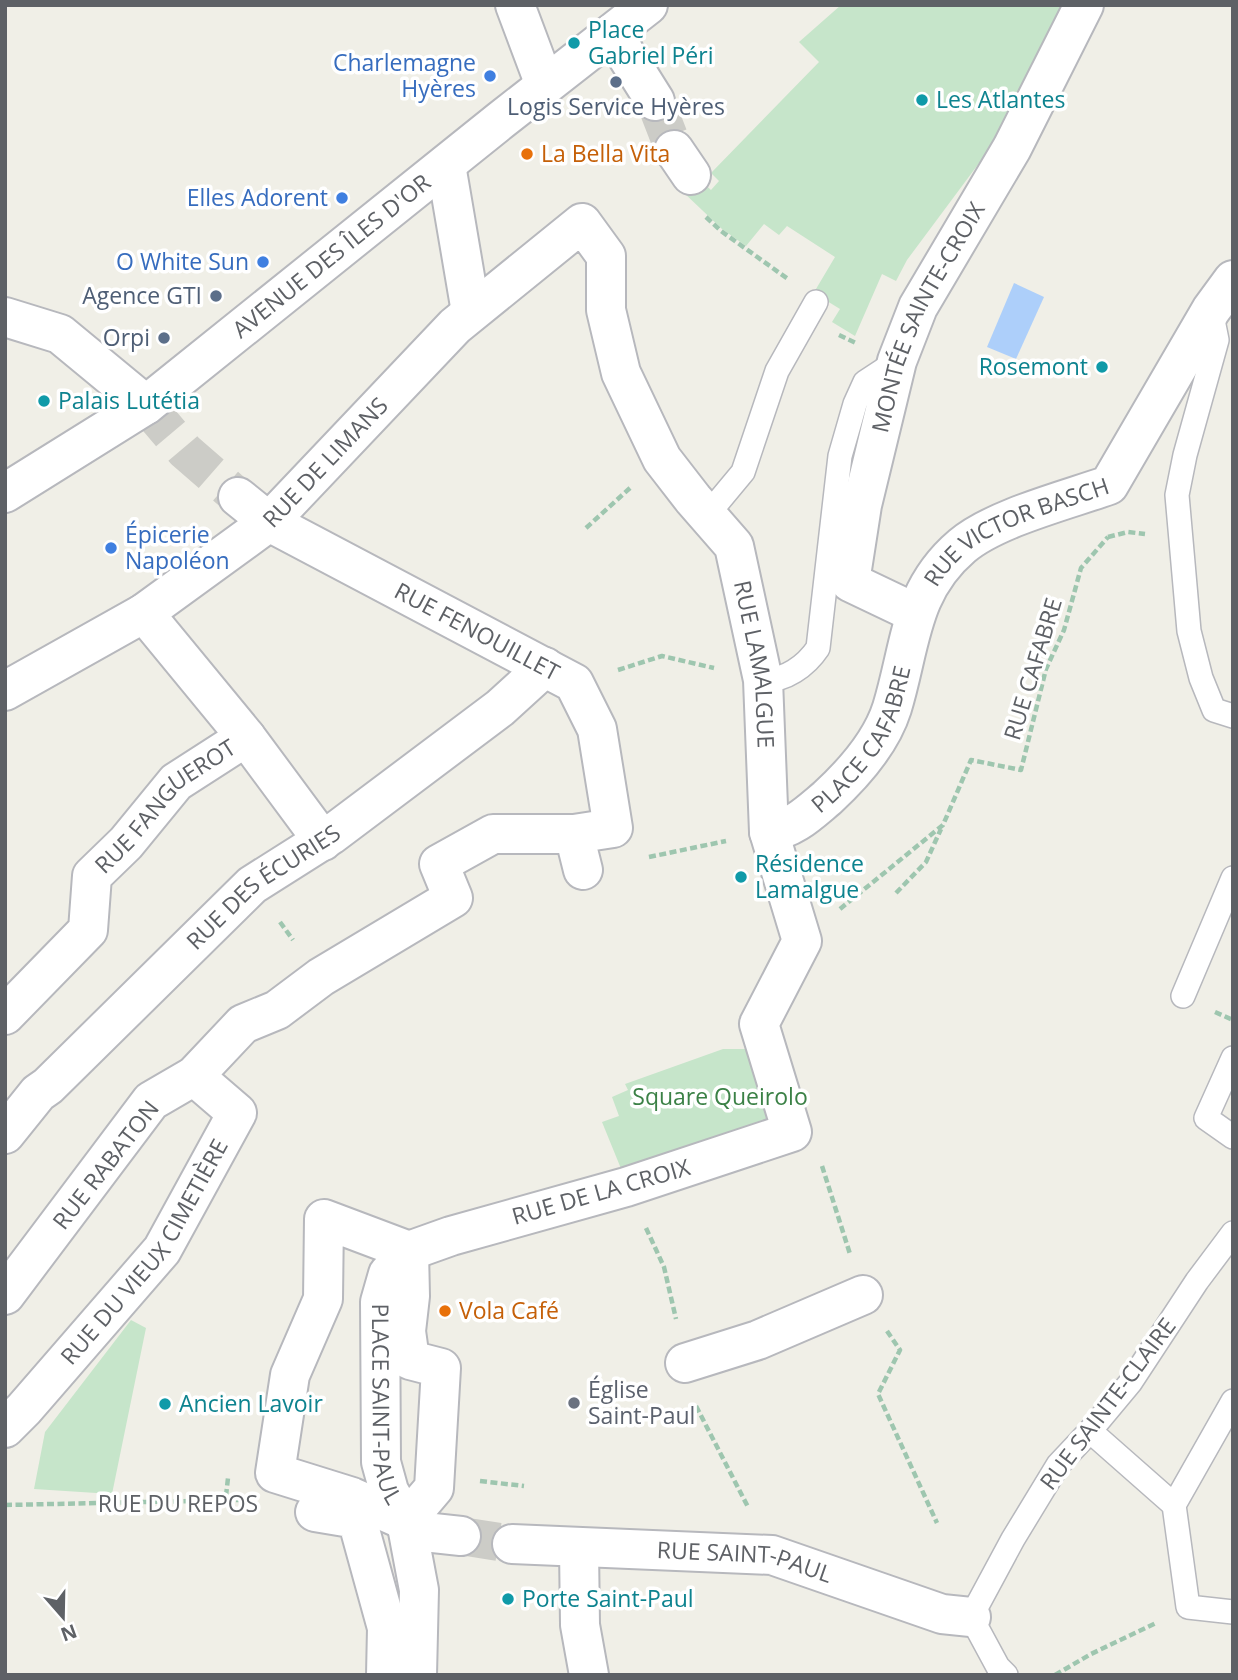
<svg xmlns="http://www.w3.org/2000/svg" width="1238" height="1680" viewBox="0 0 1238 1680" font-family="'Open Sans',sans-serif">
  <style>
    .green { fill: #c6e5ca }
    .water { fill: #adcffa }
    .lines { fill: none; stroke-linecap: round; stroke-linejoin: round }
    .street-tunnel { stroke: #ccccc7; stroke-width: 38; stroke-dasharray: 38 19; stroke-linecap: butt }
    .lane-casing { stroke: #b7b8bd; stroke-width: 26 }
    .street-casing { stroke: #b7b8bd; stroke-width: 42 }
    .path { stroke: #9ec6af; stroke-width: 4.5; stroke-dasharray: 7 3.5; stroke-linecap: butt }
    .lane { stroke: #fff; stroke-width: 23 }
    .street { stroke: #fff; stroke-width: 38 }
    .culture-dot { fill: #0f9aa8; stroke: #fff; stroke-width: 2.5 }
    .shop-dot { fill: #3f7fe0; stroke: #fff; stroke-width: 2.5 }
    .service-dot { fill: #5c6f8a; stroke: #fff; stroke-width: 2.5 }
    .food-dot { fill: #e8710a; stroke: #fff; stroke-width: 2.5 }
    .worship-dot { fill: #6b7280; stroke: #fff; stroke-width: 2.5 }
    .labels { text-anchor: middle; stroke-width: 7; stroke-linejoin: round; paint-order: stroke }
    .culture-label { font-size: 23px; fill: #0d838f; stroke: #fff; text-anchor: start }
    .shop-label { font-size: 23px; fill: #366cbe; stroke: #fff; text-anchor: end }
    .service-label { font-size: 23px; fill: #4e5e75; stroke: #fff; text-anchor: end }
    .food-label { font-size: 23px; fill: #c56008; stroke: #fff; text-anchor: start }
    .street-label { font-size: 23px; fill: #5e6166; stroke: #fff }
    .park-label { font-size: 23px; fill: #3b8146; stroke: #fff }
    .worship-label { font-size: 23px; fill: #5b616d; stroke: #fff; text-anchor: start }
  </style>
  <rect width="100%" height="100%" fill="#f0efe7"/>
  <path class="green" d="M841 5H1064L994 143 907 260 896 281 882 274 855 336 832 322 840 309 827 301 820 313 813 294 835 257 787 226 779 235 764 224 746 246 722 229 682 191 699 179 711 190 719 181 711 173 819 62 799 42Z
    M723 1049H754L783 1122 624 1176 602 1122 619 1116 612 1097 628 1090 625 1084Z
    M131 1320 146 1328 112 1494 34 1489 45 1432Z"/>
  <path class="water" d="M1014 283 1044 297 1016 359 987 347Z"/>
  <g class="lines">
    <path class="street-tunnel" d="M655 101 674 150
      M146 405 185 451 238 497
      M461 1536 512 1544"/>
    <defs>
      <path id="lane" d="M1211 310 1217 340 1185 455 1177 495 1189 631 1201 678 1214 710 1233 716
        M708 514 743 472 777 371 816 302
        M763 680C785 681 806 666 818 648L840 456 855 404 865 382 897 361
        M1183 996 1233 878
        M1233 1058 1206 1118 1233 1137
        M1090 1431 1174 1505 1188 1607 1233 1612
        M1174 1505 1233 1401
        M1006 1675 998 1667 971 1617 1013 1539 1058 1465 1090 1431 1130 1383 1197 1281 1233 1233"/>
      <g id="street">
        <path d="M515 5 545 85"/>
        <path d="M613 34 655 101"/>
        <path d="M674 150 691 175"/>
        <path d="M446 165 471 312"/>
        <path d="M5 317 60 334 146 405"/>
        <path id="s1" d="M5 493 146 405 501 120 648 5"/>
        <path id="s2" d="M238 497 269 522 574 683 597 729 613 828 574 834 583 870"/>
        <path d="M144 613 246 737 323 841"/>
        <path id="s3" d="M915 613 850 582 862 505 897 361 918 307 1012 148 1084 5"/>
        <path id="s4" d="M5 691 144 613 269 522 455 326 582 223 606 256V310L621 373 662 459 693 499 734 546 763 680 769 832 802 941 759 1024 792 1132 626 1187 451 1236 409 1251 388 1274 380 1302 381 1462 389 1491 406 1521 419 1590 417 1675"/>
        <path id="s5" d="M769 832C793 829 809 813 827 798 853 774 881 743 892 708 911 646 909 591 962 546 995 518 1067 500 1109 485L1211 310 1233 280"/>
        <path id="s6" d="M5 1015 88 930 92 876 126 843 176 782 246 737"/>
        <path id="s7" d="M5 1134 38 1093 48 1086 252 885 331 835 500 708 545 667"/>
        <path d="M324 1219 409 1251 410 1296 406 1331 410 1360 441 1368 434 1488 406 1521 352 1497 275 1473 290 1375 323 1299Z"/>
        <path d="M5 1295 151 1101 194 1076 243 1024 277 1010 321 977 453 898 439 864 493 834H574"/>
        <path d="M685 1363 758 1340 863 1295"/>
        <path id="s8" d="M5 1428 24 1409 162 1250 237 1113 194 1076"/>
        <path d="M315 1512 357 1519 387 1628 386 1675"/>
        <path d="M406 1525 424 1532 461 1536"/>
        <path id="s9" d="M512 1544 772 1555 942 1614 971 1617"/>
        <path d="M579 1548 580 1625 589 1675"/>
      </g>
    </defs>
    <use href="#lane" class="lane-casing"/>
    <use href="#street" class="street-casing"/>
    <path class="path" d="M706 217 721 231 788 279
      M839 335 856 343
      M586 528 630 488
      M1108 537 1128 532 1145 534
      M618 670 662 656 714 668
      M649 857 726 841
      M896 893 926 862 941 829
      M840 909 943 825 971 760 1021 770 1046 669 1064 630 1081 568 1108 537
      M280 922 293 940
      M1215 1012 1233 1020
      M822 1166 850 1254
      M646 1228 664 1267 676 1319
      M887 1331 900 1350 878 1394 937 1523
      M696 1406 748 1507
      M480 1481 524 1486
      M226 1496 228 1478
      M5 1505 239 1500
      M1055 1675 1091 1654 1156 1623"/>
    <use href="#lane" class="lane"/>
    <use href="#street" class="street"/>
  </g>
  <g class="culture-dot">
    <circle cx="574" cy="43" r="7"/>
    <circle cx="922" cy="100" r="7"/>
    <circle cx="1102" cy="367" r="7"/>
    <circle cx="44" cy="401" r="7"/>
    <circle cx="741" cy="877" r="7"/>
    <circle cx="165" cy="1404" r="7"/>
    <circle cx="508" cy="1599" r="7"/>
  </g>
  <g class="shop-dot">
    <circle cx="490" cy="76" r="7"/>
    <circle cx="342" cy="198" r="7"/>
    <circle cx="263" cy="262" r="7"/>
    <circle cx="111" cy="548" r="7"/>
  </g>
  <g class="service-dot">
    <circle cx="616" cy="82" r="7"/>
    <circle cx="216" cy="296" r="7"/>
    <circle cx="164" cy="338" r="7"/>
  </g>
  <g class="food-dot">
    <circle cx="527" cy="154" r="7"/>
    <circle cx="445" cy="1311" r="7"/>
  </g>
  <circle class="worship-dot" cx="574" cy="1403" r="7"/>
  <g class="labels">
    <g class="culture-label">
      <text x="588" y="38">Place<tspan x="588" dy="26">Gabriel Péri</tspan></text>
      <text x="936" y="108">Les Atlantes</text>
      <text x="1088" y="375" text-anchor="end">Rosemont</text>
      <text x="58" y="409">Palais Lutétia</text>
      <text x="755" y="872">Résidence<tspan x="755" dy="26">Lamalgue</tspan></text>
      <text x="179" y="1412">Ancien Lavoir</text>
      <text x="522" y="1607">Porte Saint-Paul</text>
    </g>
    <g class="shop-label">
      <text x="476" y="71">Charlemagne<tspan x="476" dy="26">Hyères</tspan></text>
      <text x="328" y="206">Elles Adorent</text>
      <text x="249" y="270">O White Sun</text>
      <text x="125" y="543" text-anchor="start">Épicerie<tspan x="125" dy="26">Napoléon</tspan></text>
    </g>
    <g class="service-label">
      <text x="616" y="115" text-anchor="middle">Logis Service Hyères</text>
      <text x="202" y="304">Agence GTI</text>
      <text x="150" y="346">Orpi</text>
    </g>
    <g class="food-label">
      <text x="541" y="162">La Bella Vita</text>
      <text x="459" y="1319">Vola Café</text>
    </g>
    <g class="street-label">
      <text dy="8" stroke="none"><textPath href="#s1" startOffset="404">AVENUE DES ÎLES D'OR</textPath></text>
      <text dy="8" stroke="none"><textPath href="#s3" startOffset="350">MONTÉE SAINTE-CROIX</textPath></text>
      <text dy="8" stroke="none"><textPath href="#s4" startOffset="396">RUE DE LIMANS</textPath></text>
      <text dy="8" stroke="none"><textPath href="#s5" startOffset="415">RUE VICTOR BASCH</textPath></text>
      <text dy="8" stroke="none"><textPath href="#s2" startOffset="275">RUE FENOUILLET</textPath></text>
      <text dy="8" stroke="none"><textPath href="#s4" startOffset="1236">RUE LAMALGUE</textPath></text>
      <text transform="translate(1033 669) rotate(-73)" y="8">RUE CAFABRE</text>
      <text dy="8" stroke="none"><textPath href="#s5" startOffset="138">PLACE CAFABRE</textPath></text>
      <text dy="8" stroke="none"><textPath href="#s6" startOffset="275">RUE FANGUEROT</textPath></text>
      <text dy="8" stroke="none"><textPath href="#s7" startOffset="359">RUE DES ÉCURIES</textPath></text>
      <text transform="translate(106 1165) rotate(-52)" y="8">RUE RABATON</text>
      <text transform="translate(601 1192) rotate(-16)" y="8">RUE DE LA CROIX</text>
      <text dy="8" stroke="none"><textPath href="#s8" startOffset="226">RUE DU VIEUX CIMETIÈRE</textPath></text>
      <text dy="8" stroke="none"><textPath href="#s4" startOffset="2289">PLACE SAINT-PAUL</textPath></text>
      <text transform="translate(1108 1404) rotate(-53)" y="8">RUE SAINTE-CLAIRE</text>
      <text x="178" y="1512">RUE DU REPOS</text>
      <text dy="8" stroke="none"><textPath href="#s9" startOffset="234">RUE SAINT-PAUL</textPath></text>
    </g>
    <g class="park-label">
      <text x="720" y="1105">Square Queirolo</text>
    </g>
    <g class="worship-label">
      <text x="588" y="1398">Église<tspan x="588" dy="26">Saint-Paul</tspan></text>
    </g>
  </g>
  <rect width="1238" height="1680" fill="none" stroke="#5e6166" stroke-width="14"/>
  <g transform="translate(63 1617) rotate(160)" stroke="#ffffff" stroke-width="5" paint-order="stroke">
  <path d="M0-5L12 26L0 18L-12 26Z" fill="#5e6166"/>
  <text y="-10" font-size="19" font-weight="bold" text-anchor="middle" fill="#5e6166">N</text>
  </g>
</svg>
